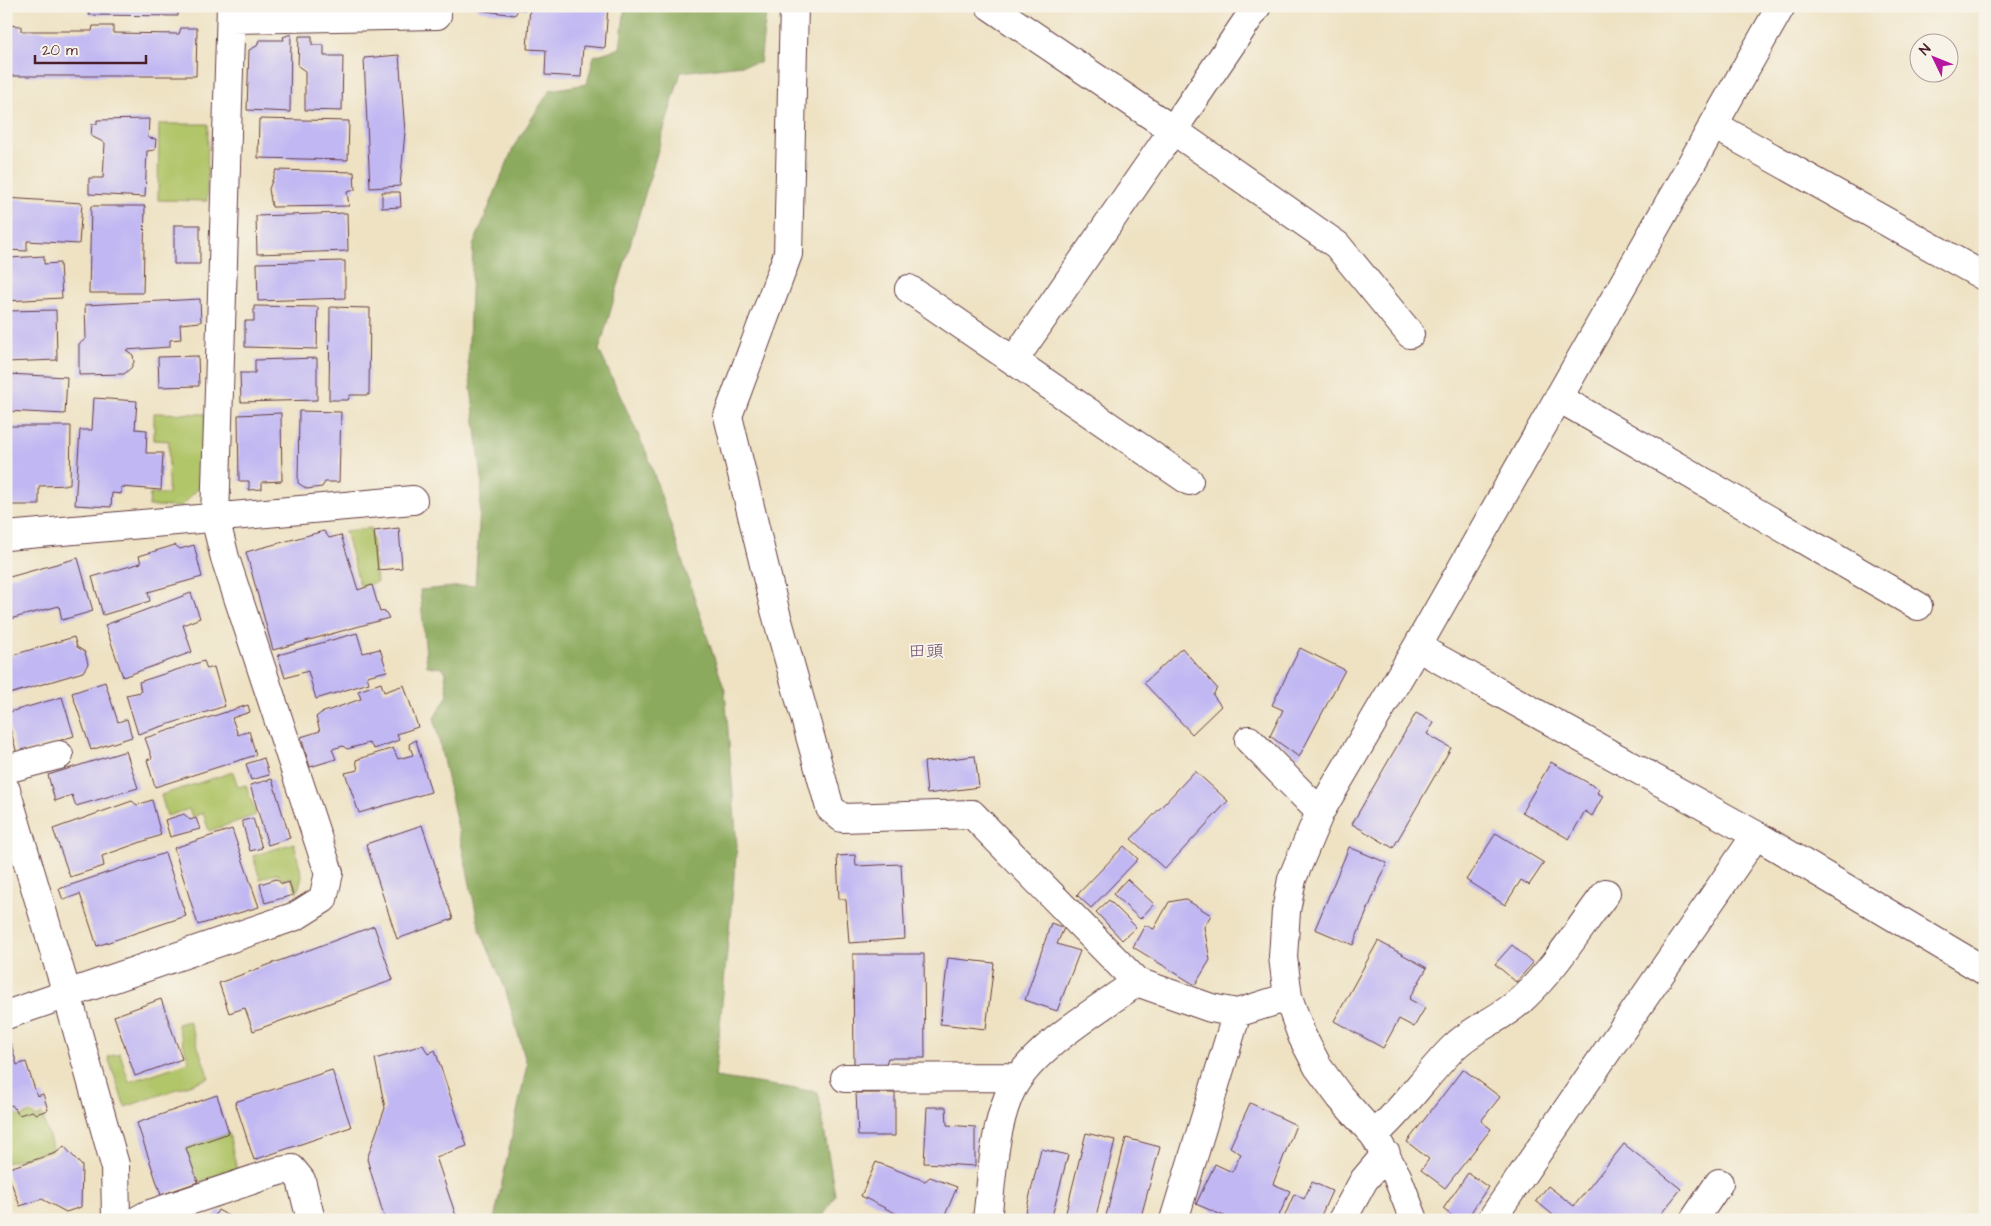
<svg xmlns="http://www.w3.org/2000/svg" width="1991" height="1226" viewBox="0 0 1991 1226" font-family="'Architects Daughter','Klee One',sans-serif">
  <style>
    .green { fill: #b1c569; stroke: #7e724a }
    .forest { fill: #8caa5d; stroke: #6b6444 }
    .building { fill: #c1b8f3 }
    .lines { fill: none; stroke-linecap: round; stroke-linejoin: round }
    .minor-casing { stroke: #633c42; stroke-width: 30 }
    .minor { stroke: #fff; stroke-width: 28 }
    .labels { text-anchor: middle; stroke-width: 4; stroke-linejoin: round; paint-order: stroke }
    .quarter-label { font-size: 18px; fill: #745571; stroke: #f7f3e8 }
  </style>
  <rect width="100%" height="100%" fill="#f7f3e8"/>
  <filter id="ink" filterUnits="userSpaceOnUse"><feTurbulence type="fractalNoise" baseFrequency=".02" numOctaves="2"/><feDisplacementMap in="SourceGraphic" scale="10" xChannelSelector="R" yChannelSelector="G"/><feConvolveMatrix kernelMatrix="1 2 1 2 8 2 1 2 1" color-interpolation-filters="sRGB"/></filter>
  <filter id="wash" filterUnits="userSpaceOnUse"><feTurbulence type="fractalNoise" baseFrequency=".0096" numOctaves="4" result="noise"/><feDisplacementMap in="SourceGraphic" scale="20" xChannelSelector="R" yChannelSelector="G"/><feGaussianBlur stdDeviation="1.12" result="paint"/><feColorMatrix in="noise" values="0 0 0 0 0 0 0 0 0 0 0 0 0 0 0 0 0 1.4 0 .05"/><feComposite in="paint" operator="in"/></filter>
  <g filter="url(#wash)">
    <rect width="100%" height="100%" fill="#eee2c3"/>
    <path class="green" d="M159 124H208L207 201 158 200Z
      M154 413 205 414 204 482 181 507 149 506 150 494H168L169 441 154 440Z
      M371 528 377 582 360 586 345 531Z
      M233 772 238 787 246 785 256 815 209 831 203 813 192 817 189 809 167 816 161 795Z
      M294 843 302 877 297 893 291 877 283 880 277 873 260 879 253 856Z
      M189 1021 209 1078 125 1107 108 1057 120 1053 129 1082 189 1062 177 1024Z
      M12 1108 19 1117 31 1113 36 1117 42 1114 53 1150 6 1163V1110Z
      M229 1133 237 1171 198 1182 186 1148Z"/>
    <path class="forest" d="M625 6H767L760 63 681 72 599 350 648 456 725 691 737 846 715 1077 818 1092 835 1195 821 1220H494L527 1065 505 988 480 930 434 718 448 695 444 668 427 666 420 590 475 585 482 480 468 362 473 246 514 146 550 90 587 84 594 56 620 48Z"/>
    <g id="blocks">
      <path class="building" d="M89 6H178V16L89 15Z
        M479 6H525V10L519 8 515 15 478 10Z
        M530 6H608L605 48 583 46 581 77 545 75 546 50 527 49Z
        M6 25 21 26V31H92L93 26H113V33L179 34 181 28H197L196 76H6Z
        M291 34 290 112 247 110 249 50 257 46 259 40H284L283 37Z
        M299 36H312V45H324V56H343L342 111 305 110V71L298 66Z
        M399 55 405 132 400 186 370 188 364 58Z
        M149 119 148 138 156 139 155 150 147 151 145 197 89 194V178H103L105 143 91 136 92 124H97V120Z
        M259 119 349 121 348 160 258 158Z
        M276 170 354 172 355 190 347 192 349 206 272 207 269 189Z
        M382 192H400L401 207 382 208Z
        M6 198 82 203 79 244 27 241V251L6 250Z
        M91 206H145L143 293H89Z
        M347 213 348 251 257 254 256 216Z
        M174 225H200V264H174Z
        M44 256V264L60 263 62 298 6 301 9 258Z
        M345 261V298L258 301 257 263Z
        M200 299 201 322 180 324 181 339 170 340V347L126 350 133 355 134 362 131 368 124 374 79 375V344L86 339 85 305Z
        M254 306 318 307 317 349 245 347V321H254Z
        M330 307 370 308 369 395H350L348 400H329Z
        M56 310 57 360 6 362V311Z
        M198 356 199 386 159 387 158 357Z
        M317 358V400L241 402 240 373H255V360Z
        M6 374 67 377 65 414 6 411Z
        M94 398 137 401 135 429 147 430 146 453H163L161 490 121 487V494L112 493 111 507 75 505 80 430H92Z
        M299 411 341 412 339 482H325L322 487 307 489 298 483Z
        M281 413 282 481 262 482V489L249 490V481H239L238 415Z
        M6 426H71L70 485 39 486V505H6Z
        M399 528 402 568 378 570 374 531Z
        M324 531 329 538 341 535 358 590 372 585 380 612 385 611 389 618 273 650 246 552Z
        M175 545 180 549 194 545 202 577 148 592 150 601 103 615 92 577 141 563 139 556Z
        M78 558 93 611 62 620 59 606 6 620V578Z
        M191 593 200 618 183 625 192 652 123 677 105 625Z
        M357 633 363 653 380 649 387 671 367 676 369 683 316 699 308 671 285 678 278 655Z
        M74 637 77 647 85 652 88 664 83 672 6 695V657Z
        M1182 648 1217 688 1213 695 1221 706 1192 734 1144 683Z
        M1300 648 1345 670 1299 757 1270 736 1283 710 1272 705Z
        M204 661 207 669 214 667 225 706 138 734 126 695 141 692 139 682Z
        M105 682 118 722 127 719 132 737 91 750 72 693Z
        M381 683 384 692 404 685 418 727 397 734 399 740 374 749 369 743 347 749 343 746 332 749 336 759 310 767 301 737 320 731 316 717 321 713 361 699 358 691Z
        M62 697 74 736 17 754 6 713Z
        M248 705 250 712 232 718 238 735 249 731 256 755 155 787 147 760 152 758 145 738Z
        M1416 713 1434 723 1427 734 1451 748 1393 848 1352 824Z
        M416 740 431 792 359 813 345 773 358 770 356 760 393 748 398 759 413 755 409 744Z
        M126 751 138 788 76 806 72 795 55 801 48 775Z
        M975 756 979 787 927 794 924 762Z
        M264 758 269 775 251 780 246 764Z
        M1551 762 1599 789 1597 793 1603 796 1592 816 1585 811 1569 839 1522 812Z
        M1195 771 1228 801 1165 869 1131 839Z
        M272 779 290 838 268 845 250 785Z
        M152 800 161 835 102 856 104 866 70 877 53 829 132 801 137 805Z
        M184 814 190 820 196 818 200 829 170 837 165 820Z
        M253 818 262 848 250 851 242 821Z
        M422 825 453 919 397 939 366 844Z
        M232 829 259 907 198 925 174 848Z
        M1496 833 1544 863 1529 885 1521 880 1505 905 1466 880Z
        M1124 846 1138 859 1091 908 1077 895Z
        M1349 847 1387 863 1353 945 1315 929Z
        M165 853 186 916 97 946 80 894 63 900 59 889Z
        M855 855 856 866 901 864 905 939 849 943 846 900 839 899 837 856Z
        M276 879 282 884 289 882 293 895 265 903 260 884Z
        M1127 879 1154 904 1140 919 1113 894Z
        M1185 899 1211 915 1204 927 1210 960 1195 985 1133 947 1145 925 1154 929 1169 902Z
        M1109 900 1136 927 1122 940 1096 912Z
        M1051 923 1064 928 1057 944 1080 951 1057 1011 1025 1000Z
        M374 926 393 980 253 1031 245 1008 229 1013 219 983Z
        M1378 941 1427 968 1409 999 1425 1008 1414 1027 1399 1019 1383 1048 1334 1021Z
        M1512 945 1533 963 1516 982 1495 964Z
        M853 954H924L925 1058H888L886 1064H854Z
        M948 958 994 963 986 1029 940 1024Z
        M161 999 182 1059 135 1076 114 1016Z
        M11 1044 17 1065 26 1062 37 1096 43 1094 48 1110 36 1114 32 1111 19 1115 12 1105 6 1107V1046Z
        M423 1045 428 1054 435 1050 467 1146 436 1157 456 1216 444 1220H385L367 1159 385 1108 375 1059Z
        M1463 1069 1500 1097 1481 1121 1491 1129 1445 1188 1421 1170 1429 1159 1407 1142Z
        M332 1070 351 1127 254 1160 235 1102Z
        M856 1093H895V1136H858Z
        M217 1095 229 1133 186 1148 198 1182 161 1195 137 1123Z
        M1250 1103 1296 1125 1273 1184 1290 1191 1277 1220H1233L1196 1204 1215 1164 1232 1172 1241 1154 1230 1147Z
        M927 1107H946L947 1125 975 1127V1166L924 1163Z
        M1086 1133 1115 1140 1095 1220H1064Z
        M1126 1138 1160 1147 1140 1220H1105Z
        M1624 1144 1681 1189 1656 1220H1559L1536 1201 1548 1186 1574 1206Z
        M64 1146 82 1166 81 1207 66 1212 42 1199 20 1206 6 1169 56 1153Z
        M1041 1149 1068 1155 1051 1220H1024Z
        M876 1162 925 1181 930 1177 957 1187 943 1220H909L861 1196Z
        M1468 1173 1488 1187 1466 1220H1458L1443 1209Z
        M1312 1182 1332 1191 1319 1220H1283L1294 1194 1304 1199Z
        M218 1210 236 1220H212Z"/>
    </g>
  </g>
  <g filter="url(#ink)">
    <use href="#blocks" fill-opacity="0" stroke="#633c42" stroke-width="1"/>
    <g class="lines">
      <defs>
        <path id="minor" d="M794 6 788 254 728 416 775 610 830 808 842 818 972 814 1137 982 1211 1008 1237 1013 1288 997
          M990 6 1173 130 1257 6
          M231 19 437 15
          M1714 125 1985 277
          M909 289 1189 481
          M1014 360 1173 130 1337 245 1410 334
          M1559 398 1918 606
          M6 536 413 500
          M1417 647 1756 835 1985 971
          M1249 740 1320 812
          M6 769 59 755
          M6 790 67 994 115 1165 116 1220
          M6 1015 296 916 323 899 329 873 225 558 215 518 231 6
          M845 1078 1019 1077
          M1374 1135C1404 1109 1425 1076 1453 1048 1474 1027 1501 1019 1521 1000 1554 970 1579 928 1606 893
          M138 1220 147 1215 279 1171 292 1169 301 1180 311 1220
          M987 1220C992 1179 993 1134 1009 1095 1027 1051 1099 1009 1137 982
          M1174 1220 1237 1013
          M1342 1220 1364 1180 1386 1154
          M1414 1220 1397 1176 1374 1135 1340 1097 1318 1067 1302 1036 1288 997 1283 957 1286 911 1292 879 1320 812 1417 647 1781 6
          M1491 1220 1756 835
          M1694 1220 1719 1183"/>
      </defs>
      <use href="#minor" class="minor-casing"/>
      <use href="#minor" class="minor"/>
    </g>
  </g>
  <g class="labels">
    <g class="quarter-label">
      <text x="926" y="657">田頭</text>
    </g>
  </g>
  <rect width="1991" height="1226" fill="none" stroke="#f7f3e8" stroke-width="25"/>
  <g transform="translate(1934 58) rotate(313)"><circle r="24" fill="#f7f3e8" stroke="#b29e9c"/>
  <path d="M0-4L9 19L0 12L-9 19Z" fill="#b5179e"/>
  <text y="-8" font-size="14" font-weight="bold" text-anchor="middle" fill="#4a1f2b">N</text>
  </g>
  <path d="M35 55v8h111v-8" fill="none" stroke="#4a1f2b" stroke-width="2.5"/>
  <text x="42" y="55" font-size="15" fill="#4a1f2b" stroke="#f7f3e8" stroke-width="4" paint-order="stroke">20 m</text>
</svg>
